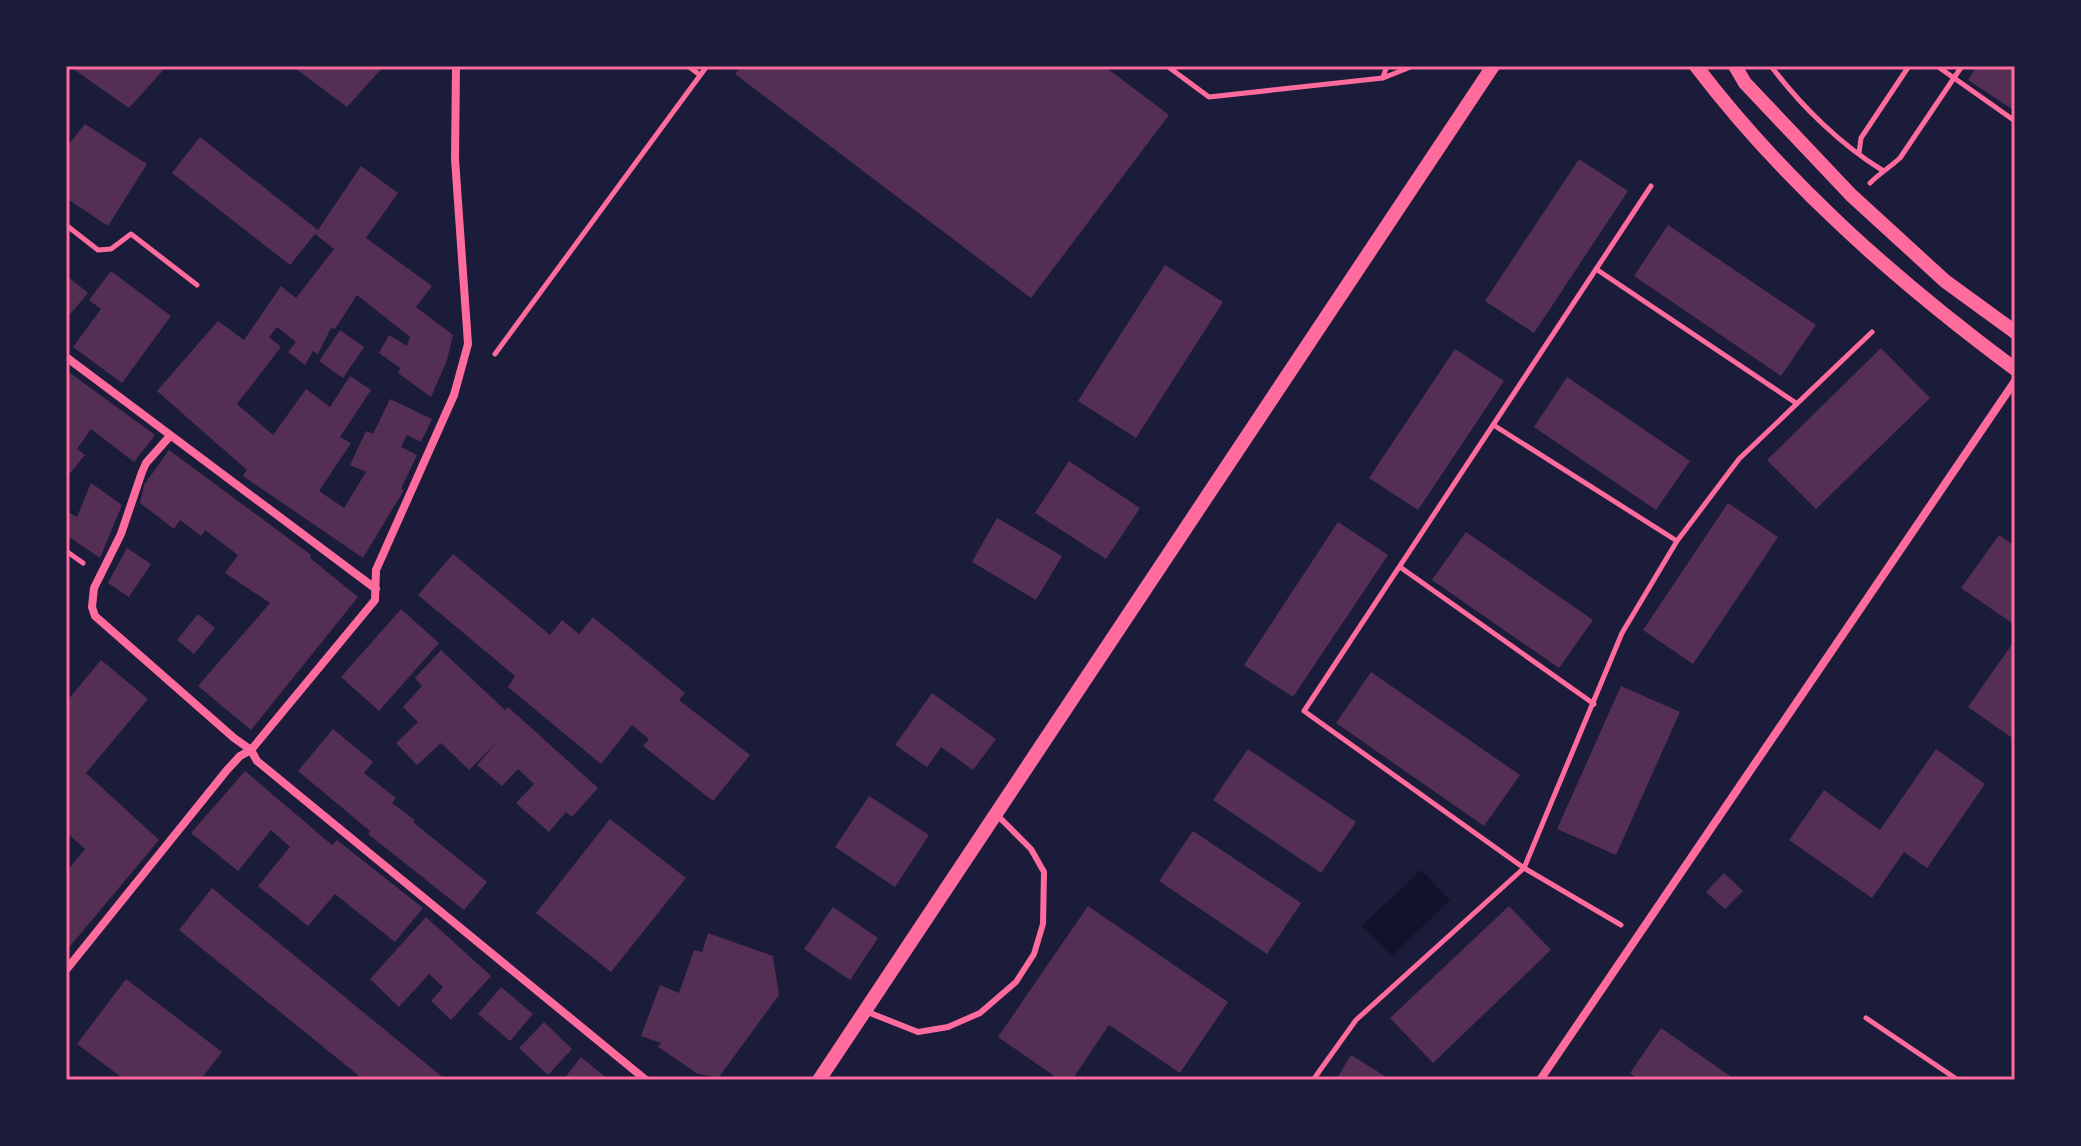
<svg xmlns="http://www.w3.org/2000/svg" width="2081" height="1146" viewBox="0 0 2081 1146" font-family="'Public Sans',sans-serif">
  <style>
    .water { fill: #12122b }
    .building { fill: #542f53 }
    .lines { fill: none; stroke-linecap: round; stroke-linejoin: round }
    .path { stroke: #ff6b9d; stroke-width: 5 }
    .service { stroke: #ff6b9d; stroke-width: 6 }
    .minor { stroke: #ff6b9d; stroke-width: 8 }
    .tertiary { stroke: #ff6b9d; stroke-width: 14 }
    .neatline { fill: none; stroke: #ff6b9d; stroke-width: 3 }
  </style>
  <rect width="100%" height="100%" fill="#1b1b3a"/>
  <path class="water" d="M1421 870 1450 900 1392 956 1362 926Z"/>
  <path class="building" d="M69 66H167L129 108Z
    M292 66H384L347 107Z
    M741 66H1104L1169 115 1031 298 735 74Z
    M1977 66H2015V111L1968 80Z
    M85 124 147 164 108 226 66 198V144L68 145Z
    M200 137 318 230 361 166 398 193 366 238 432 286 416 307 453 335 447 360 431 397 398 373 400 368 379 353 389 335 407 346 410 337 357 295 335 329 331 328 318 354 313 351 305 365 288 352 296 342 277 327 269 337 281 347 237 404 273 435 306 389 330 407 350 376 371 390 340 437 351 443 319 491 344 508 366 472 350 465 366 431 373 434 390 399 432 419 421 442 407 435 401 447 417 455 401 489 404 490 363 558 243 476 247 470 157 391 218 321 244 340 281 286 296 298 334 249 315 234 290 265 172 173Z
    M1579 159 1628 191 1534 333 1485 301Z
    M1668 225 1816 325 1781 376 1634 276Z
    M1165 265 1223 302 1136 438 1078 401Z
    M111 271 171 316 122 383 73 347 101 309 89 300Z
    M66 275 88 293 66 319Z
    M340 330 364 347 343 378 319 361Z
    M1881 348 1930 398 1816 509 1767 460Z
    M1455 349 1504 381 1418 510 1369 478Z
    M66 370 155 435 134 462 91 429 77 449 85 455 66 478Z
    M1567 377 1690 461 1656 510 1534 427Z
    M169 450 311 555 310 558 358 597 251 730 198 686 270 603 225 573 238 555 205 530 201 536 180 520 174 529 140 503 144 485Z
    M1069 461 1140 508 1106 559 1035 513Z
    M91 483 122 505 100 558 66 535V511L77 517Z
    M1728 503 1778 537 1693 664 1643 630Z
    M997 518 1062 556 1036 600 972 562Z
    M1338 522 1388 555 1293 697 1244 665Z
    M1466 532 1593 620 1559 668 1432 580Z
    M1999 535 2015 546V625L1961 588Z
    M127 548 151 564 129 597 108 583Z
    M453 554 550 635 562 620 579 634 593 617 685 693 679 700 750 755 713 801 643 746 649 739 632 725 601 764 508 687 515 676 418 595Z
    M401 609 439 643 379 711 341 677Z
    M198 614 215 628 194 654 177 640Z
    M2015 640V740L1968 707Z
    M441 650 505 710 508 707 598 788 572 817 566 812 549 832 516 803 534 784 518 769 502 786 477 765 498 741 469 770 441 743 417 765 396 743 418 722 403 707 422 686 415 678Z
    M101 660 148 699 86 773 159 840 66 951V872L85 849 66 832V702Z
    M1371 672 1520 775 1484 826 1336 723Z
    M1621 686 1680 712 1616 855 1557 829Z
    M932 693 996 739 973 770 941 747 927 767 895 745Z
    M333 729 373 762 364 773 396 798 392 803 415 820 413 822 487 882 464 910 368 834 370 831 298 771Z
    M1248 749 1356 822 1321 873 1213 800Z
    M1936 749 1985 784 1927 868 1904 852 1872 898 1789 840 1824 790 1880 830Z
    M245 771 332 845 337 840 423 908 395 942 335 894 308 926 258 886 290 847 271 830 238 871 191 833Z
    M869 796 929 835 895 887 835 847Z
    M610 819 686 878 611 972 536 913Z
    M1193 831 1301 903 1267 954 1159 881Z
    M1724 873 1743 891 1725 909 1706 892Z
    M212 888 446 1080H364L179 930Z
    M1088 906 1228 1002 1180 1073 1109 1025 1072 1080H1060L998 1037Z
    M1509 906 1551 950 1433 1063 1390 1018Z
    M833 907 878 938 850 980 804 949Z
    M426 917 491 976 451 1020 431 1001 443 987 429 974 399 1007 370 979Z
    M708 933 773 956 779 995 719 1077 698 1074 658 1047 661 1043 641 1036 660 985 679 993 694 950 702 952Z
    M126 979 222 1052 200 1080H125L77 1044Z
    M501 987 533 1014 510 1041 478 1014Z
    M544 1022 572 1049 548 1075 519 1048Z
    M1661 1028 1736 1080H1640L1630 1073Z
    M1351 1055 1391 1080H1336Z
    M581 1057 609 1080H563Z"/>
  <g class="lines">
    <path class="path" d="M688 66 700 75
      M1167 66 1209 97 1383 78 1413 66
      M1771 66C1800 105 1841 145 1882 170
      M1937 66 2015 121
      M1383 77 1387 66
      M1859 153 1861 138 1909 66
      M1870 183C1880 173 1889 168 1900 158L1962 66
      M66 225 98 250 111 249 131 234 197 285
      M1596 269 1796 403
      M495 354 707 66
      M1495 426 1677 541
      M66 551 83 563
      M1400 567 1594 704
      M1621 925 1524 868 1304 711 1651 186
      M1866 1018 1958 1080
      M1313 1080 1356 1020 1524 868 1622 633 1677 541 1739 459 1872 332"/>
    <path class="service" d="M865 1011 918 1032 948 1027 980 1013 1016 982 1034 954 1043 924 1044 872 1031 849 995 813"/>
    <path class="minor" d="M66 357 376 589
      M170 436 146 463 142 472 121 534 94 588 92 607 95 616 234 738 251 750 257 761 646 1080
      M66 970 227 770 240 756 251 750 375 600 376 570 454 395 468 344 455 159 456 66
      M1540 1080 2015 381"/>
    <path class="tertiary" d="M1696 66C1785 183 1898 282 2015 369
      M1735 66 1745 83 1851 195 1945 281 2015 332
      M819 1080 1493 66"/>
  </g>
  <rect width="2081" height="1146" fill="none" stroke="#1b1b3a" stroke-width="136"/>
  <rect x="68" y="68" width="1945" height="1010" class="neatline"/>
</svg>
